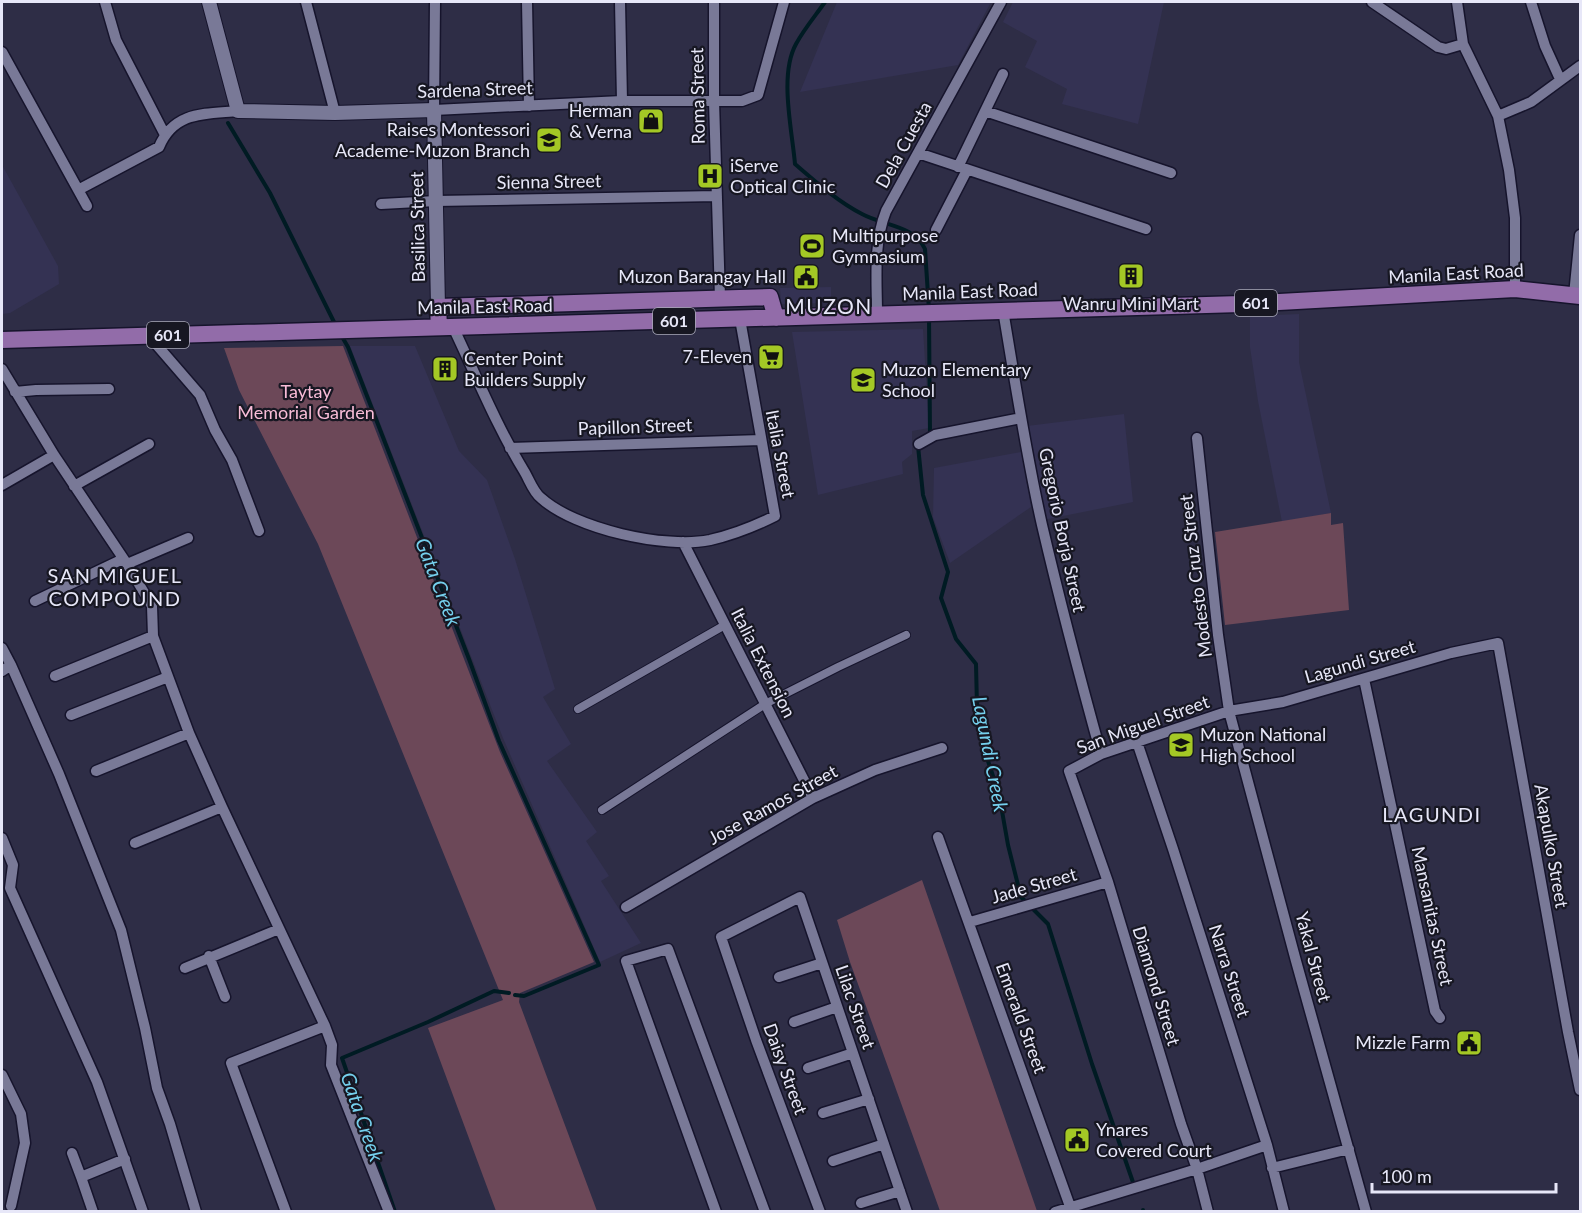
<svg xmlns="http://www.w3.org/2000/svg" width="1582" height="1213" viewBox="0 0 1582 1213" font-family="Lato,sans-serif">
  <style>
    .built { fill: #343253 }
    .green { fill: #6c4858 }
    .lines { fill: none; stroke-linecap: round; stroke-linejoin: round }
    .stream { stroke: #001b23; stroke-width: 4 }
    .pedestrian-casing { stroke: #16142c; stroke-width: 10 }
    .minor-casing { stroke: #16142c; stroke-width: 13 }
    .tertiary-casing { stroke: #16142c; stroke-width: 16 }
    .primary-casing { stroke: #16142c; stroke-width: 19 }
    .pedestrian { stroke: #797997; stroke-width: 8 }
    .minor { stroke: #797997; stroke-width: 10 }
    .tertiary { stroke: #797997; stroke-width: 14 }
    .primary { stroke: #926ca9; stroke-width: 16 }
    .labels { text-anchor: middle; stroke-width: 4.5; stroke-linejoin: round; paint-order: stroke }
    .shield { fill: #171722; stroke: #a9a9b8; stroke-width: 1.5 }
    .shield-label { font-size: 16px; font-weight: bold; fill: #e7e7f8 }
    .street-label { font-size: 18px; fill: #e7e7f8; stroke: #171722 }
    .poi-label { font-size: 18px; fill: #e7e7f8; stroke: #171722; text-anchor: start }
    .park-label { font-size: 18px; fill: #f8bcd7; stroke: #171722 }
    .neighbourhood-label { font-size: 20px; letter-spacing: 1.5px; fill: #e7e7f8; stroke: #171722 }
    .water-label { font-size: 20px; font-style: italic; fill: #75d0ed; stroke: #171722 }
    .quarter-label { font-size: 21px; letter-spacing: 1.5px; fill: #e7e7f8; stroke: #171722 }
  </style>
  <rect width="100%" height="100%" fill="#2e2d46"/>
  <path class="built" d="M837 2H991L958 65 800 92Z
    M1013 2H1164L1138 124 1062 104 1067 89 1025 67 1037 41 1003 22Z
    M2 165 58 266 59 284 10 313 2 314Z
    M831 287V303L781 304 780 288Z
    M1299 314V362L1331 513 1282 522 1258 401 1250 347V316Z
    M923 329 929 428 912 431V454L902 462 903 474 818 495 792 332Z
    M350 346H415L459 451 487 480 515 559 555 689 543 697 571 744 547 761 597 832 586 841 609 876 601 881 641 943 600 962 503 738Z
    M1124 414 1133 502 1043 520 1027 426Z
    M1021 452 1031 507 950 563 933 517 934 468Z"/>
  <path class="green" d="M343 346 500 752 594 962 520 993 519 1002 597 1211H496L428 1028 503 1000 318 544 239 390 224 348Z
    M1331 513V525L1343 523 1349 610 1225 625 1215 532Z
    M922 880 1037 1211H940L850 962 837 920Z"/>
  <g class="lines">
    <path class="stream" d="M825 2C816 15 804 29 796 44 779 75 792 129 795 164 816 182 837 201 862 214 884 226 914 225 925 249L929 310
      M228 123 270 193 336 326
      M929 317 930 435
      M341 335 348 347 469 659 499 741 599 965 524 996 515 995
      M918 446 923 495 948 572 941 598 956 639 976 664 977 707 988 761 999 794 1008 845 1021 897 1048 924 1092 1064 1135 1188
      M1143 1210V1212
      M395 1212 342 1058 428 1022 494 991 509 993"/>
    <defs>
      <path id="pedestrian" d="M578 709 725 625
        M602 810 765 704 838 667 906 635"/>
      <path id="minor" d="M105 2 116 40 164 133
        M306 2 335 113
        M435 2 434 110 622 101H742L758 95 784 2
        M527 2 529 106
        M620 2 622 101
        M714 2V101L720 298
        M1372 2 1438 47 1446 49 1463 44
        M1457 2 1463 44 1498 116 1509 170 1515 218V289
        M1531 2 1545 46 1560 79
        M2 52 87 206
        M985 111 1171 173
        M1498 116 1531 102 1580 66
        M918 153 1146 229
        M958 167 1003 74
        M78 190 159 147C174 111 205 114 238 111
        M381 204 436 201 717 196
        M936 230 967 170
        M1574 295 1580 235
        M1003 310C1015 381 1026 454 1042 525 1060 602 1080 678 1101 754
        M877 315C877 280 873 244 886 211L1001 2
        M453 327C476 375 496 425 524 471 529 479 533 492 541 498 575 529 665 549 710 540 732 535 755 526 775 516L740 319
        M149 336 200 395 215 430 232 460 259 531
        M2 369 54 455 127 564 152 606 153 636 189 733 222 807 325 1026 332 1045 331 1065 389 1212
        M15 392 36 390 109 389
        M1197 438 1218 635 1229 711 1296 961 1366 1212
        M919 444 935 435 1021 418
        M510 448 761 440
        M2 485 54 455
        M74 486 149 444
        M683 542 813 798
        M127 564 188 538
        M35 601 123 559
        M2 648 11 665 2 671
        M11 665 59 774 121 930 145 1028 157 1088 170 1124 196 1212
        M55 676 153 636
        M1364 679 1435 1011 1440 1018
        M71 715 168 677
        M1137 742 1173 849 1267 1145 1284 1212
        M96 771 189 733
        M938 837 1072 1212
        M2 838 13 865 10 888 97 1082 143 1212
        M135 843 222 807
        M626 907 813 798 875 770 942 748
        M970 922 1108 882
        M209 956 225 997
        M185 968 279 929
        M779 977 822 963
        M794 1022 837 1007
        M808 1068 853 1053
        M2 1075 21 1114 25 1143 11 1206
        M823 1113 869 1099
        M72 1153 81 1177 125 1159
        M833 1161 884 1144
        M1272 1168 1349 1149
        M81 1177 93 1212
        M861 1203 900 1191
        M286 1212 231 1063 325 1026
        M716 1212 626 961 668 949 765 1212
        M820 1212 756 1040 721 937 800 897 907 1212
        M1055 1212 1197 1169 1267 1145
        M1208 1212 1197 1169 1181 1124 1108 882 1069 771 1101 754 1229 711 1283 702 1451 653 1498 643 1568 1032 1580 1090"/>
      <path id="tertiary" d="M209 2 238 111 335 113 434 110 438 307"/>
      <path id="primary" d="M439 327 438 307 770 297 776 318
        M2 340 1241 304 1515 289 1580 296"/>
    </defs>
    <use href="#pedestrian" class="pedestrian-casing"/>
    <use href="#minor" class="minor-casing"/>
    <use href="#tertiary" class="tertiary-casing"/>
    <use href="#primary" class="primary-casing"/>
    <use href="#pedestrian" class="pedestrian"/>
    <use href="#minor" class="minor"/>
    <use href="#tertiary" class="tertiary"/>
    <use href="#primary" class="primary"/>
  </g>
  <defs>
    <symbol id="shop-square" viewBox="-11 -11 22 22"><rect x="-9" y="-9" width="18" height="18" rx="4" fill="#a4c825" stroke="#171722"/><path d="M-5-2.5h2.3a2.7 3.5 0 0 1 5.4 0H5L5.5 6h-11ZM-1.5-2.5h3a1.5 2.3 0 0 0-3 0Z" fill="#111"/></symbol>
    <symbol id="school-square" viewBox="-11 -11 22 22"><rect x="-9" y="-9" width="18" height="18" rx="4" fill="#a4c825" stroke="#171722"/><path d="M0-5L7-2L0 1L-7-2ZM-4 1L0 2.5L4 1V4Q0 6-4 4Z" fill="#111"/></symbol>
    <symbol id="hospital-square" viewBox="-11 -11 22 22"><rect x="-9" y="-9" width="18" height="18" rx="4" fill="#a4c825" stroke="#171722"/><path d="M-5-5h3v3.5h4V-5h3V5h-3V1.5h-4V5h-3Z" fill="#111"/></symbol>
    <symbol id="stadium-square" viewBox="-11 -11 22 22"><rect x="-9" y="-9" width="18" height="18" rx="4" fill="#a4c825" stroke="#171722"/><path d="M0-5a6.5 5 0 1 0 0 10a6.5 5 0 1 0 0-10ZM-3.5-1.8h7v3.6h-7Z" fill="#111"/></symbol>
    <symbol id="building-square" viewBox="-11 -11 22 22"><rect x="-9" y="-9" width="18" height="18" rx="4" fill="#a4c825" stroke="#171722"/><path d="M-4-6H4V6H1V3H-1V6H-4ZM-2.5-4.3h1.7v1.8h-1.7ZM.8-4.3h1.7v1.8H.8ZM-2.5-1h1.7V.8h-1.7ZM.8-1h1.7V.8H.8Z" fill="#111"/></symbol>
    <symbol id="civic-square" viewBox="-11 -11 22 22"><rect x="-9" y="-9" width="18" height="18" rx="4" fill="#a4c825" stroke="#171722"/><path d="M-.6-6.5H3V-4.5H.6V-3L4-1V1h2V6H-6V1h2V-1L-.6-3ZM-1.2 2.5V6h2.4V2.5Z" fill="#111"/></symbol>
    <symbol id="supermarket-square" viewBox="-11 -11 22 22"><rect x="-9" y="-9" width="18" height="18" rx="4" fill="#a4c825" stroke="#171722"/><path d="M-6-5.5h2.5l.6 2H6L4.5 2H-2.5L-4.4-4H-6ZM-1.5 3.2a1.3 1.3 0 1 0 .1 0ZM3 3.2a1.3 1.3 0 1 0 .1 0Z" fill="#111"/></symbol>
  </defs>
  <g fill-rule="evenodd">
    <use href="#shop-square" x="636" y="106" width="30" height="30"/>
    <use href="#school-square" x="534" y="125" width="30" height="30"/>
    <use href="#hospital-square" x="695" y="161" width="30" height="30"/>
    <use href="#stadium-square" x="797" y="231" width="30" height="30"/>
    <use href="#building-square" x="1116" y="261" width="30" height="30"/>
    <use href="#civic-square" x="791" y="262" width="30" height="30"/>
    <use href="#supermarket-square" x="756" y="342" width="30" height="30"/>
    <use href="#building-square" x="430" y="354" width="30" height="30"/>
    <use href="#school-square" x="848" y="365" width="30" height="30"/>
    <use href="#school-square" x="1166" y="730" width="30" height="30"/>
    <use href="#civic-square" x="1454" y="1028" width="30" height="30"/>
    <use href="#civic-square" x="1062" y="1125" width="30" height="30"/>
  </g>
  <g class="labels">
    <g class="shield">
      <rect x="1235" y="290" width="42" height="26" rx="4.5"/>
      <rect x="653" y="308" width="42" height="26" rx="4.5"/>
      <rect x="147" y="322" width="42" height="26" rx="4.5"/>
    </g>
    <g class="shield-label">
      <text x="1256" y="309">601</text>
      <text x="674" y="327">601</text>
      <text x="168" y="341">601</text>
    </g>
    <g class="street-label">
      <text transform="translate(475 90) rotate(-2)" y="6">Sardena Street</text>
      <text transform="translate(698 96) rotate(-91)" y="6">Roma Street</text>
      <text transform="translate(904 145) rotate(-61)" y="6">Dela Cuesta</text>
      <text transform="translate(549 182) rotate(-1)" y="6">Sienna Street</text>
      <text transform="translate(418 227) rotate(-91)" y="6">Basilica Street</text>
      <text transform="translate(1456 274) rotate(-3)" y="6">Manila East Road</text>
      <text transform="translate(970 292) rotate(-2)" y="6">Manila East Road</text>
      <text transform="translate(485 307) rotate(-1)" y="6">Manila East Road</text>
      <text transform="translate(635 427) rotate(-2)" y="6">Papillon Street</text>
      <text transform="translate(780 454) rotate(79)" y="6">Italia Street</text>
      <text transform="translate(1062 530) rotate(78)" y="6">Gregorio Borja Street</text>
      <text transform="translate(1196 576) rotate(-97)" y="6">Modesto Cruz Street</text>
      <text transform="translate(1360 662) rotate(-16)" y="6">Lagundi Street</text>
      <text transform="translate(763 663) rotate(63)" y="6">Italia Extension</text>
      <text transform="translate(1143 725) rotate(-20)" y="6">San Miguel Street</text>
      <text transform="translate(773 805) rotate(-29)" y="6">Jose Ramos Street</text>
      <text transform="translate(1551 846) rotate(80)" y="6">Akapulko Street</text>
      <text transform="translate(1034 886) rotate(-16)" y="6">Jade Street</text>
      <text transform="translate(1432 916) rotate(78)" y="6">Mansanitas Street</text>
      <text transform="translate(1313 957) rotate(75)" y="6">Yakal Street</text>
      <text transform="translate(1229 971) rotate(72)" y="6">Narra Street</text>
      <text transform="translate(1156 986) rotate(73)" y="6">Diamond Street</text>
      <text transform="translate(855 1007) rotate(71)" y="6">Lilac Street</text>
      <text transform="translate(1021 1018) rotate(70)" y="6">Emerald Street</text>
      <text transform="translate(785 1069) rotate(70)" y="6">Daisy Street</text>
    </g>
    <g class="poi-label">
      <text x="632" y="117" text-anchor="end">Herman<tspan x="632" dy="21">&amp; Verna</tspan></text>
      <text x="530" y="136" text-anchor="end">Raises Montessori<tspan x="530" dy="21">Academe-Muzon Branch</tspan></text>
      <text x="730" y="172">iServe<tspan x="730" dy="21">Optical Clinic</tspan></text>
      <text x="832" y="242">Multipurpose<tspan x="832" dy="21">Gymnasium</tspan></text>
      <text x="786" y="283" text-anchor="end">Muzon Barangay Hall</text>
      <text x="1131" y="310" text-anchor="middle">Wanru Mini Mart</text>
      <text x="752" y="363" text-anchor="end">7-Eleven</text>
      <text x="464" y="365">Center Point<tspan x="464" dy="21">Builders Supply</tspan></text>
      <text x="882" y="376">Muzon Elementary<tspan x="882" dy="21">School</tspan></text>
      <text x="1200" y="741">Muzon National<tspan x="1200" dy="21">High School</tspan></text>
      <text x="1450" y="1049" text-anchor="end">Mizzle Farm</text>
      <text x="1096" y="1136">Ynares<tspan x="1096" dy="21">Covered Court</tspan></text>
    </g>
    <g class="park-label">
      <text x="306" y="398">Taytay<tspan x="306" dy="21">Memorial Garden</tspan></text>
    </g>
    <g class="neighbourhood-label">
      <text x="115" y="583">SAN MIGUEL<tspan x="115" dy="23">COMPOUND</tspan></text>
      <text x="1432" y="822">LAGUNDI</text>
    </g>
    <g class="water-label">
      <text transform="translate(438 582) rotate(69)" y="7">Gata Creek</text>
      <text transform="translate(990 754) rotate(79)" y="7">Lagundi Creek</text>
      <text transform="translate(362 1117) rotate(71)" y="7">Gata Creek</text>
    </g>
    <g class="quarter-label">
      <text x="829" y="314">MUZON</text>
    </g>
  </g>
  <rect width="1582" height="1213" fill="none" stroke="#e7e7f8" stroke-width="6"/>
  <path d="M1372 1183v9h184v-9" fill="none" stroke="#e7e7f8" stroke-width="3"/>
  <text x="1381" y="1183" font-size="18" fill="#e7e7f8" stroke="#171722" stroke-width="4.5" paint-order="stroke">100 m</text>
</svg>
